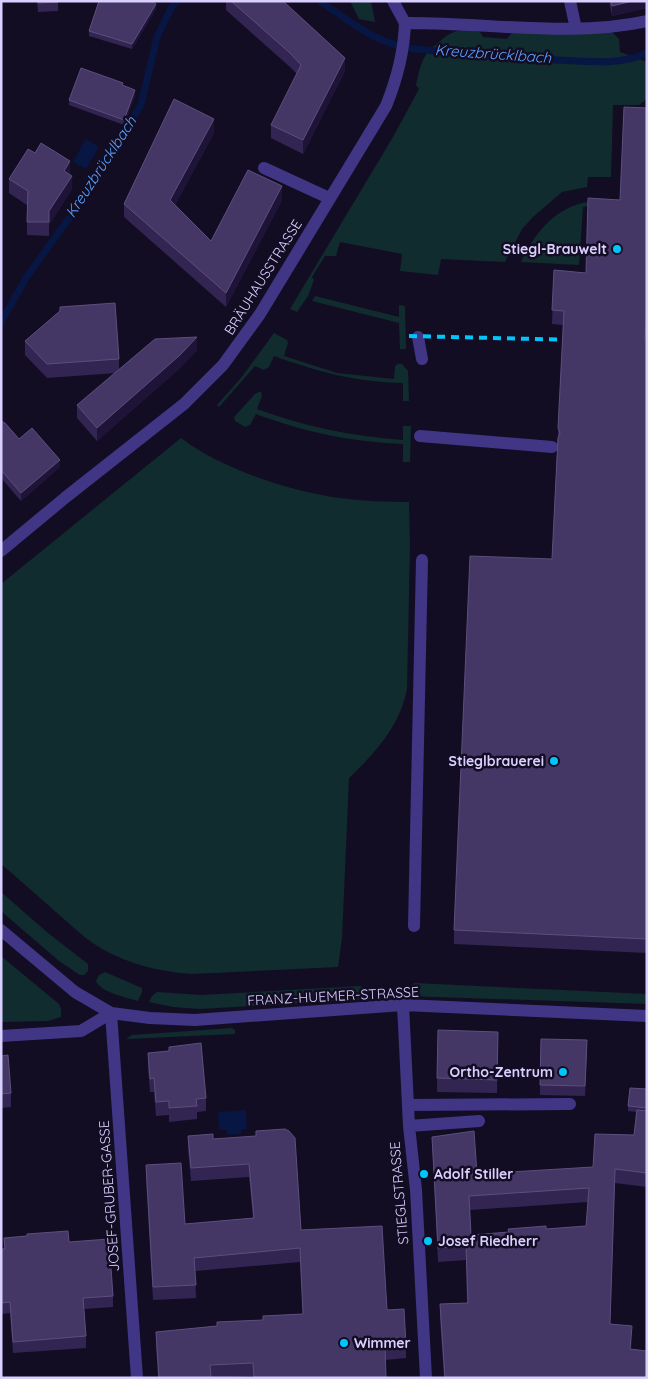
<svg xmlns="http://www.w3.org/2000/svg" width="648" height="1379" viewBox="0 0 648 1379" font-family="Quicksand,sans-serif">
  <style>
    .green { fill: #102c2e }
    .water { fill: #071642 }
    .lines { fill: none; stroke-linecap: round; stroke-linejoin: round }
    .stream { stroke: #071642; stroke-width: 7 }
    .minor { stroke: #413685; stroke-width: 12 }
    .rail { stroke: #00c6fb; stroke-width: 4; stroke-dasharray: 8 6; stroke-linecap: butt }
    .wall { fill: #332552; fill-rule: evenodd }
    .shaded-wall { fill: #1e1438 }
    .building { fill: #453765; stroke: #5c4f7d; fill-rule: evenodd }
    .poi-dot { fill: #00c6fb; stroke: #130d24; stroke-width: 2 }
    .labels { text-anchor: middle; stroke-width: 5; stroke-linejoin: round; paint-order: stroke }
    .poi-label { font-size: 14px; font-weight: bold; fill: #dad0ff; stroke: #130d24; text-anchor: end }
    .street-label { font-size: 14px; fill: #dad0ff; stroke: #130d24 }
    .water-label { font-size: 15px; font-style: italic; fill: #5ea3ff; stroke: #130d24 }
  </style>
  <rect width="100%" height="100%" fill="#130d24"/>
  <path class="green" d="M350 1H371L375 22 359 19Z
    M465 30 480 32 483 37 507 39 514 30 611 31 619 39 620 52 647 62V99L639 105H613L611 177H588L587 187 562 192 533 217 522 229 505 262 441 259 438 275 400 271 402 254 340 242 336 256H325L312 277 314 280 308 296 297 312 290 309 393 137 419 89 416 85C421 63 422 55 440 41 450 33 453 31 465 30Z
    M588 202V206L583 207 579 265 521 262C534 234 555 207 588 202Z
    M315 296 399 317V305L405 306 406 349H400L399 323 312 301Z
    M274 333 287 340 288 343 284 356 337 373 394 379 395 366 398 364H402L408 371 409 401H403V383C355 382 319 372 274 356L269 367 264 370 255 366 219 407 217 405 241 378Z
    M259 392H261L262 396 257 409C306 427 351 436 403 440V426H411L410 462H403V444C348 441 307 433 256 414L250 425 245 427 235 421 234 417 255 394Z
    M181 438C219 468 292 492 340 498 363 501 386 502 409 502L410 544 407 689C400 726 375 753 349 778L342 938 338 967 191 974C161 972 129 964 102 949 85 939 71 925 57 913 38 896 20 880 1 864V584Z
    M1 892 48 933 88 964V971L84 975H80L59 961 1 911Z
    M1 956 59 1004 61 1009V1017L48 1021 1 1022Z
    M105 972 142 988V992L138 1001C125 997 102 993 96 981L99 975Z
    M414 983 647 994V1004L407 996 408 989Z
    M360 986C367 989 368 992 368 999L200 1009 173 1007 149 1002 152 996 157 992 201 995Z
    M232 1028 235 1030V1034L126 1039 132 1035Z"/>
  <path class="water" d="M86 139 99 147 86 169 73 162Z
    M246 1110 247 1129H241V1134L227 1135V1130H219L218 1112Z"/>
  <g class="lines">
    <path class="stream" d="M320 1C348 20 374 42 408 48 457 54 507 58 556 60 586 61 619 66 647 53
      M1 322 26 278 87 193 141 105 157 37 171 8 177 1"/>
    <path class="minor" d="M393 1 405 23
      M570 1 576 29
      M405 23C484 22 569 38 647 21
      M264 168 329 198
      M418 337 422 359
      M420 436 552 447
      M1 551 66 497 184 404 223 365 260 314 386 106C397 79 404 52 405 23
      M414 926 422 560
      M1 930 75 992 111 1013 150 1018 195 1020 403 1005 647 1016
      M403 1005 409 1126 416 1190 426 1378
      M1 1036 81 1031 111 1013 137 1378
      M408 1105 570 1104
      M409 1126 479 1121"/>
    <path class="rail" d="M409 336 577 340"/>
  </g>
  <path class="wall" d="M37 1H58V11L38 12Z
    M226 1H283L345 71 303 154 271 138V125L297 74 290 67 226 10Z
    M609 1H647V8L612 16Z
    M114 2 156 9 132 49 89 36V31Z
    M123 86 135 95 124 125 69 105V100Z
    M214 133 175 205 211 241 282 200 226 307 124 217V204Z
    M70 175 72 189 49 225V236L27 235V205L9 193V179Z
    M554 270 647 340V953L454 944V930L552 559 563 325 552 324Z
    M60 307 119 359V370L197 350 180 368 97 441 77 418V405L116 373 47 378 25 355V341L60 312Z
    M1 421 19 439 60 467 21 501 1 478Z
    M498 1045 497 1093 437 1092V1078Z
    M587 1050 585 1096 540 1095V1085Z
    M148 1053 206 1098V1111L197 1112V1119L169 1122V1115L156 1116 154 1092H150L148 1067Z
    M1 1056 11 1093V1107L1 1108Z
    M647 1089V1187L615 1183 610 1324 632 1340 631 1349 647 1378H444L440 1318V1304L467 1303 466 1260 438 1262 432 1137 477 1174 593 1167 634 1135 636 1112 628 1111V1106ZM588 1202 586 1226 471 1235 470 1210Z
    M188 1136 213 1139 256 1136 301 1230 387 1310 406 1345V1358L385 1360 386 1378H253V1376L211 1378H158L156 1345V1332L217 1326 263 1320 303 1314 300 1262 195 1271 196 1298 153 1300 146 1178V1165L185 1224 253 1218 249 1177 191 1181 188 1149Z
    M4 1238 69 1242 113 1296V1307L84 1309 86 1336V1348L13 1353 10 1313 1 1314V1249H4Z"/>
  <path class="shaded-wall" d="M633 1H647V8L612 16V6Z
    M156 4V9L132 49V44Z
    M345 58V71L303 154V140Z
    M135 90V95L124 125V120Z
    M214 119V133L170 214V200Z
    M70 161V175L64 171Z
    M72 176V189L49 225V236V211Z
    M282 186V200L226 307V293Z
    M647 306V320L645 354V340Z
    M197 337V350L180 368 97 441V428Z
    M60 460V467L21 501V493Z
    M615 1169V1183L610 1338V1324Z
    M632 1326V1340L630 1362V1349Z"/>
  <path class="building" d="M37 1H58V2L38 3Z
    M99 1H151L156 4 132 44 89 31Z
    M231 1H283L345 58 303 140 271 125 301 65 290 53Z
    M611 1H633L612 6Z
    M81 68 123 83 122 85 135 90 124 120 69 100Z
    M174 99 214 119 170 200 211 241 248 170 282 186 226 293 124 204Z
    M624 107 647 108V306L645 340H647V939L454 930 470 556 552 559 558 438 560 433 558 428 564 311 552 310 554 270 586 273 588 198 620 200Z
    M41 143 70 161 64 171 72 176 49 211V222H27L28 191 9 179 28 149 35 153Z
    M115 303 119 359 47 364 25 341 60 311V307Z
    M197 337 180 355 97 428 77 405 155 339Z
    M1 421 5 423 19 439 32 428 60 460 21 493 1 470Z
    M438 1030 498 1032 497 1080 437 1078Z
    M541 1039 587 1040 585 1086 540 1085Z
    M201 1043 206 1098 196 1099 197 1106 169 1108V1101L156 1102 154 1078 150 1079 148 1053 169 1051V1047Z
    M8 1055 11 1093 1 1094V1056Z
    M630 1088 647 1089V1108L628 1106Z
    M637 1110 647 1111V1173L615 1169 610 1324 632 1326 630 1349 647 1351V1378H445L440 1304 468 1303 466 1246 438 1248 432 1137 474 1131 477 1174 593 1167 595 1134 634 1135ZM589 1188 586 1226 546 1229V1226L508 1229 509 1232 471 1235 469 1196Z
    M285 1129 289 1131 295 1138 301 1230 382 1226 387 1310 404 1309 406 1345 385 1346 386 1378H254L253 1363 210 1365 211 1378H159L156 1332 217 1326V1322L263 1320V1316L303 1314 300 1248 194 1258 196 1285 153 1287 146 1165 181 1163 185 1224 254 1218 249 1164 191 1168 188 1136 213 1134V1139L256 1136V1131Z
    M68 1231 69 1242 109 1239 113 1296 83 1298 86 1336 13 1342 10 1302 1 1303V1249H5L4 1238 27 1236V1234Z"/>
  <g class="poi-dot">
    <circle cx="617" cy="249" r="5"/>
    <circle cx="554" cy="761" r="5"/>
    <circle cx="563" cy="1072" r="5"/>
    <circle cx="424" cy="1174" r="5"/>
    <circle cx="428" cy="1241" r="5"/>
    <circle cx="344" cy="1343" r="5"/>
  </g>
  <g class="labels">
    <g class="poi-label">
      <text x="607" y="254">Stiegl-Brauwelt</text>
      <text x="544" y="766">Stieglbrauerei</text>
      <text x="553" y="1077">Ortho-Zentrum</text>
      <text x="434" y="1179" text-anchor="start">Adolf Stiller</text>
      <text x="438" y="1246" text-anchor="start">Josef Riedherr</text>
      <text x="354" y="1348" text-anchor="start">Wimmer</text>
    </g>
    <g class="street-label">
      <text transform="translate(263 277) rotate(-58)" y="5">BRÄUHAUSSTRASSE</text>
      <text transform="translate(333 996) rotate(-3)" y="5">FRANZ-HUEMER-STRASSE</text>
      <text transform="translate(399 1193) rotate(-95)" y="5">STIEGLSTRASSE</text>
      <text transform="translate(109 1196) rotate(-94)" y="5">JOSEF-GRUBER-GASSE</text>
    </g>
    <g class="water-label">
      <text transform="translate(493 54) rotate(4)" y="5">Kreuzbrücklbach</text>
      <text transform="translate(101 167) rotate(-57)" y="5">Kreuzbrücklbach</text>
    </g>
  </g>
  <rect width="648" height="1379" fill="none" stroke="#dad0ff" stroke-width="5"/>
</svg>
